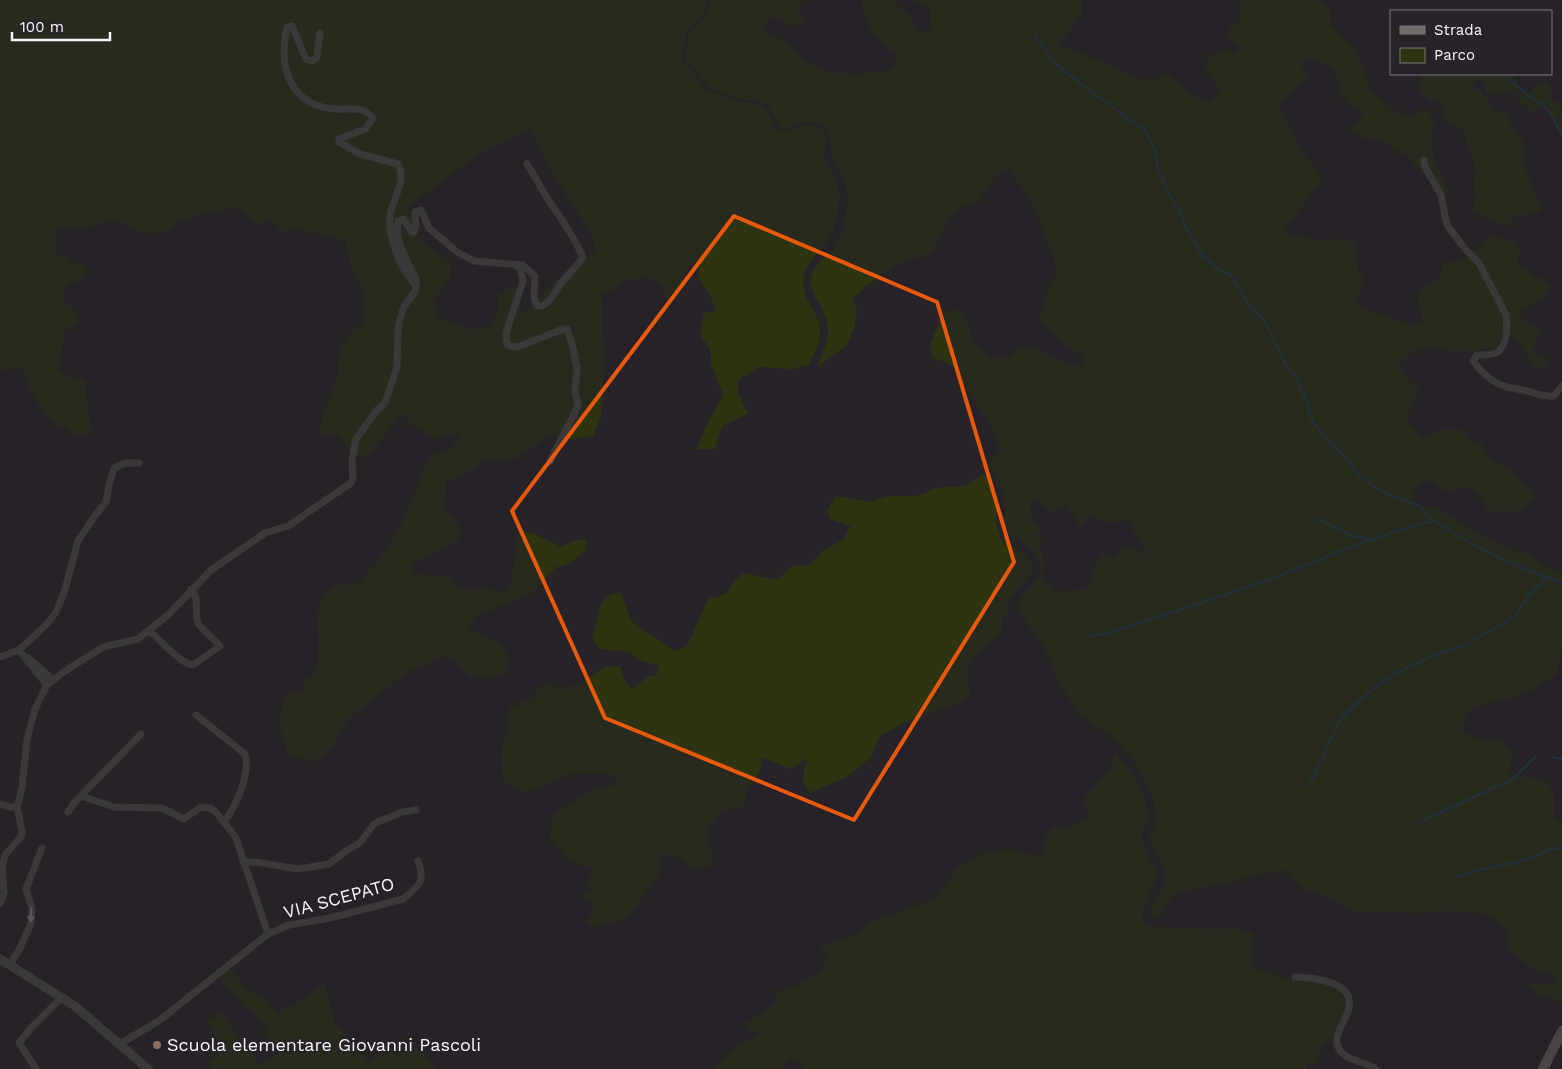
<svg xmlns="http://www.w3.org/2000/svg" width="1562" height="1069" viewBox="0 0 1562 1069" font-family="'Work Sans',sans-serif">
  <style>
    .green { fill: #2e3312; fill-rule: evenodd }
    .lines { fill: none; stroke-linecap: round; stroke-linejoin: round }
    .stream { stroke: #1c4458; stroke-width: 2 }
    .minor { stroke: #565251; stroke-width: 7 }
    .tertiary { stroke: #565251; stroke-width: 9 }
    .secondary { stroke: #726b69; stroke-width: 10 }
    .oneway { fill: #9e9b9c }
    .marked { fill: none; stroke: #e8590c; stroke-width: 4; stroke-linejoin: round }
    .education-dot { fill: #8d6e63; stroke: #272328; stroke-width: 2 }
    .labels { text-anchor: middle; stroke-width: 4; stroke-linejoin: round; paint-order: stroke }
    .street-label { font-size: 18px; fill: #f7f4f8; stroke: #272328 }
    .poi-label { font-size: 18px; fill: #f7f4f8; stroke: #272328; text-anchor: start }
  </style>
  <rect width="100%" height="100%" fill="#272328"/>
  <path class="green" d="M0 0H706L707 10 698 21 686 31 682 59 706 89 725 97 744 102 760 104 766 109 777 130C788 132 790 128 801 126 808 125 815 126 822 127 829 139 822 147 825 160 828 169 837 177 838 187 842 205 835 234 823 248 816 257 806 263 804 276 799 299 821 311 820 333 820 344 813 355 809 365L791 369 758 367 738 381V393L748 413 722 427 715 449H697L706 426 723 395 711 364V351L701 336 703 313 716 311 711 297 698 278 699 263 689 264 682 282 666 300 661 284 646 277 625 281 602 296 604 383 601 416 593 436 572 439 565 437 580 407 577 392 579 367 570 329 567 327H563L519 345H512L509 343 508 337 518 301 522 315 564 272 595 251 594 239 549 168 531 128 478 154 410 206 418 239 451 262 449 282 433 300 438 317 471 329 490 326 497 312 499 295 514 285C519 306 501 324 505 346 526 356 546 334 566 331L571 348 575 368 573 393 576 406 560 436 549 434 534 447 514 459 485 460 467 473 446 482 444 507 461 529 458 540 412 564 415 574 451 577 455 585 463 590 487 588 497 592 505 591 512 581 513 565 517 554 516 539 519 530 534 534 562 547 575 540 587 539 585 551 570 563 555 568 530 595 478 615 468 628 501 644 510 659 505 673 488 679 468 676 454 659 445 655 408 672 348 719 331 748 315 762 289 756C279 730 276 720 287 694L303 693 304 681 313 675 319 658 317 619 323 595 339 584 356 585C379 563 396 537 409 508 415 495 423 464 434 455 438 452 447 450 452 449L460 434 434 438 410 424 403 412 397 421 365 458 347 450V444L335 434 324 436 319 431 328 400 339 375 338 357 346 338 364 321 365 294 351 265 345 240 304 230 281 231 270 219 255 225 243 210 231 208 193 217 178 222 171 229 154 234 139 232 122 223 105 222 81 229 57 226 55 241 57 253 54 256H67L71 262 83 264 88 270 84 278 69 285 62 293 64 302 72 307 80 317 75 325 63 332 64 342 59 359 60 371 71 377 85 380C85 394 89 416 92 430L83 436 72 434 65 427H57C37 406 31 394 22 367L0 370Z
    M709 0H805L797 7 804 24 790 26 779 17 769 18 764 25V32L786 42 807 62 825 72 856 74 892 70 897 54C873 39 868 27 861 0H892L907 13 921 33 931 28 929 7 923 6 912 0H1081L1083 12 1059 45 1107 63 1138 79 1155 80 1164 72 1200 100 1214 101V96L1221 90 1208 74 1206 64 1212 55 1224 49 1236 53 1238 46 1227 36 1231 27 1239 23 1240 2 1242 0H1322L1329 8 1331 25 1354 48 1372 91 1396 112 1413 116 1424 108C1441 122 1429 132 1432 149 1436 165 1442 179 1450 194L1444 192 1435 182 1424 175 1407 155 1394 149 1384 140 1362 138 1350 130 1364 112 1353 107 1340 96 1339 80 1332 66 1306 58 1300 63 1308 77 1279 106 1300 149 1319 172 1322 182 1288 224 1284 233 1317 240 1346 239 1355 243 1358 269 1363 277 1356 304 1364 309 1414 325 1422 321C1422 314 1420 312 1418 306 1414 292 1428 284 1438 280L1443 264C1468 261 1473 256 1488 236L1516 241 1520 251 1517 260 1519 265C1531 269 1529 273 1537 277 1543 280 1547 280 1551 286L1544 297 1521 311 1520 316 1528 324 1536 326 1541 334 1533 343 1537 354 1546 357 1548 364 1538 370 1529 364V357L1512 337 1500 341 1494 350C1481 348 1478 350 1467 351 1433 355 1427 335 1398 365L1408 380 1419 388 1406 419 1418 432 1421 437 1444 429 1464 431 1470 441 1480 442 1490 458 1514 473 1530 488 1535 497 1522 512 1488 511C1477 489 1473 483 1447 492L1432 482 1422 481 1414 492 1412 505 1434 507 1486 538 1514 551 1531 553 1541 564 1562 573V652L1560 655 1557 673C1541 686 1532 691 1512 698 1491 705 1461 700 1463 731L1474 738 1500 741 1512 750 1510 774 1543 779 1554 791 1555 819 1562 820V1005L1552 998 1536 994 1527 984 1535 983 1552 984 1557 978 1544 971 1534 970 1508 948 1509 939 1506 928 1484 913 1448 911 1417 913 1357 912 1325 895 1303 889 1292 879 1286 870 1260 874 1222 885 1176 892 1170 899 1157 919 1152 918 1150 915 1164 881 1166 870 1157 857 1150 835 1156 823V815L1151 794 1143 775 1130 757 1109 735 1080 716 1060 684 1045 649 1016 607 1018 602 1043 570C1036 549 1026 544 1008 533L1005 524 1004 491 993 469 987 467 1001 449 991 427 952 365 932 357 930 345 942 314 951 309 964 312 974 343 991 358 1008 357 1020 348 1031 346 1064 363 1084 365 1083 355 1065 345 1040 319 1049 284 1058 273C1048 237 1032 198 1008 168L996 175 979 202 962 207 949 220 931 252 900 264 866 286 853 298 857 312 854 328 847 345 817 367C824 350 832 334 825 315 821 302 808 293 811 277 814 264 827 257 835 247 844 233 850 201 846 184 844 174 836 166 833 157 830 145 830 135 824 124L801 123 786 128 779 127 768 106 761 101 744 100 726 95 708 87 685 59 689 32 700 23 709 11ZM1031 500H1037L1051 512 1066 504 1079 525H1083L1088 517H1096C1104 524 1114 523 1123 520L1124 517 1132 524V529L1142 541 1143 548 1149 552 1142 553 1131 547 1123 549 1114 559 1108 554H1102L1094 568 1091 581 1087 589 1054 592 1052 587 1044 580 1042 574 1045 569 1043 563 1042 550 1038 551 1043 540 1038 538 1036 534 1040 532V527C1033 522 1029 508 1031 500Z
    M1417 74H1515L1519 94H1530L1537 84 1548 81 1551 89V99L1562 106V135L1551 116 1550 104 1531 112 1511 90 1502 95 1486 93 1485 83 1476 79 1472 85 1487 98 1493 111 1508 113 1511 125 1521 139 1524 149V162L1528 176 1532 189 1541 206 1540 211 1524 217 1518 213 1506 227 1472 212 1476 199 1473 183 1476 171 1463 129 1446 122 1443 108 1438 100 1429 101 1420 90 1421 84Z
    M982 474 988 476 996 493 997 526 1001 539C1015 547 1028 553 1034 569L1011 598 1007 608 1011 617 1003 616 1001 633 974 658 967 671 968 681 971 694 957 704 906 722 880 736 871 757 847 777 810 793 803 784 804 769 808 758 791 769 762 758 759 773 746 792 745 806 720 812 709 827 707 841 714 854 708 867 692 870 680 858 661 853 659 874 637 905 626 918 599 927 585 923 593 912V903L581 897V893L593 891 586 886 588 882 592 880 589 874 592 867 578 865 570 861 554 845 550 836 552 818 560 809 593 790 617 784 612 774H571L550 784 525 793 503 782 501 752 509 728 508 709 530 699 545 682 562 690 579 684 604 667 620 666 624 679 632 689 649 675 656 676 659 666 637 659 630 652 600 649 592 639 601 604 609 595 621 592 631 621 675 651 687 646 708 599 726 594 734 581 743 573 777 580 792 566 809 565 826 549 843 540 850 526 830 519 827 511 835 497H843L870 502 889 496H918L935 488 965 486 979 477Z
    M1115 753C1131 769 1141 786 1147 808 1147 812 1149 817 1148 820 1147 825 1143 830 1141 835L1150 860 1158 872 1142 915 1145 924 1151 927 1237 929 1252 933C1253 944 1250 959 1253 967L1277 975 1281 978 1326 984 1341 992 1346 1005 1343 1014 1336 1027 1334 1037 1319 1048 1321 1056 1316 1065 1307 1062 1306 1069H803L801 1065 790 1059 782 1069H712L737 1045 761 1034 747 1030 746 1024 776 1002 775 992 795 987 820 972 827 955 821 953 822 947 859 932 870 923 936 898 956 869 986 852 1008 849 1030 855H1045V837L1053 828C1070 829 1076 823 1091 817L1083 800 1114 763Z
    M230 967 245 987 268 1001 279 1013 287 1006 290 1008 324 984 335 1024 369 1062 401 1037 421 1051 436 1065 432 1069H213L206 1063 224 1048 206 1021 221 1012 259 1065 279 1053 263 1033 268 1030 251 1008 247 1011 219 976Z"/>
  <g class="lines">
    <path class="stream" d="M1035 36 1053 61 1082 85 1146 131 1155 150 1158 169 1173 202 1179 210 1187 229 1202 255 1218 269 1228 273 1234 280 1244 298 1265 322 1288 370 1296 377 1307 402 1309 413 1314 424 1343 455 1357 473 1374 487 1383 492 1419 506 1434 521 1478 547 1527 570 1562 583
      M1503 74 1523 91 1548 110 1562 134
      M1316 519 1338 528 1353 536 1371 540
      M1090 637 1108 633C1163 616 1218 598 1273 578 1326 558 1379 533 1434 521
      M1552 757 1562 759
      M1309 786 1340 720 1347 712 1374 688 1398 672 1425 659 1463 646 1508 621 1515 616 1529 595 1548 577
      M1420 822 1513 779 1535 757H1537
      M1457 877 1480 870 1526 860 1549 850 1562 847"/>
    <path class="minor" d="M1424 160 1425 167 1441 195 1447 225 1466 250 1479 263 1506 315C1507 322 1507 328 1506 335 1503 355 1494 355 1477 355L1473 361C1481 372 1494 384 1507 387 1514 389 1521 389 1527 391 1537 394 1544 397 1554 396L1562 386
      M515 265 520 269 523 281 507 330 506 337 507 344 512 347 520 346 563 329H567L573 347 577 368 575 392 578 406 550 461
      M416 285V279C408 262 394 241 398 221L404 219 412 232H414L416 227 415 212 421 210 429 228 457 252 474 261 523 265 535 276 534 296 536 305C540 306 540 307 544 305 552 301 556 289 562 282 569 274 577 266 583 257 574 237 562 219 549 201 541 189 535 176 527 164
      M148 632 152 633C162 642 180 663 193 665L220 646 199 625 197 620 196 598 191 589
      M19 650 47 624 56 612 64 593 78 541 94 517 106 502 109 485 114 468 125 463H139
      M19 650 47 685
      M0 657 19 650
      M29 658 52 679
      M196 715 245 754C251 773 236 806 224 822
      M81 796 114 807 162 808 184 819 201 807 210 808 216 812 231 831 236 838 268 934 160 1020 120 1044
      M0 804 10 807H17
      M68 812 74 803 141 734
      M243 862H256L298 869 329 864 346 851 360 843 373 825 378 822 402 812 416 810
      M0 904 4 893 2 867 5 855 21 837 22 832 17 807 22 788 27 739 35 709 47 685 65 671 103 647 138 639 168 615 211 570 265 533 288 526 351 483 353 477 352 460 356 439 377 410 385 403 397 367 398 332 400 319 404 306 415 292 416 285C399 268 383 228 393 204 398 191 405 177 398 164L360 154 339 142V139L365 129 373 118C361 105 354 110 338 109 290 108 278 67 287 27L292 26 306 59 312 61 317 57 320 33
      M268 934 289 925 330 918 403 899C419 886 426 881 418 861
      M10 964 18 952 31 924 32 908 26 889 42 848
      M1295 977C1315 978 1360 981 1347 1014 1343 1024 1332 1038 1339 1049 1346 1061 1365 1061 1376 1069
      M36 1069 19 1043 30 1029 62 997"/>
    <path class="tertiary" d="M0 959 75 1006 148 1069"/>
    <path class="secondary" d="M1543 1069 1562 1031"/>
  </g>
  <defs><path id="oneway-solid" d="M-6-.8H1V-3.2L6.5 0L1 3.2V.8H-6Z" transform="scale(1.25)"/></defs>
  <use class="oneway" href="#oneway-solid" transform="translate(31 915) rotate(93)"/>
  <path d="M0 0H1562V1069H0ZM734 216 937 302 1014 562 854 820 605 718 512 511Z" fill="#272328" fill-opacity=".55" fill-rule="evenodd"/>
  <path class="marked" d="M734 216 937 302 1014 562 854 820 605 718 512 511Z"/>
  <circle class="education-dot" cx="157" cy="1045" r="5"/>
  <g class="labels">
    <g class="street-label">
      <text transform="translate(339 898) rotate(-15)" y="6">VIA SCEPATO</text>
    </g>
    <g class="poi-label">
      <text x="167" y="1051">Scuola elementare Giovanni Pascoli</text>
    </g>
  </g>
  <rect x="1390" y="10" width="162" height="65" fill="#272328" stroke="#7a777b"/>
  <rect x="1400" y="26" width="25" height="8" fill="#726b69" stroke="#7a777b"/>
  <text x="1434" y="35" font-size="15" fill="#f7f4f8">Strada</text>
  <rect x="1400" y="48" width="25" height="15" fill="#2e3312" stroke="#7a777b"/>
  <text x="1434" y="60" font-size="15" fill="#f7f4f8">Parco</text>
  <path d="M12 32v8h98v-8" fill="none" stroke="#f7f4f8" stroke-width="2.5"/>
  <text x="20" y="32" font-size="15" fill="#f7f4f8" stroke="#272328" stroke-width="4" paint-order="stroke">100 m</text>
</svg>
